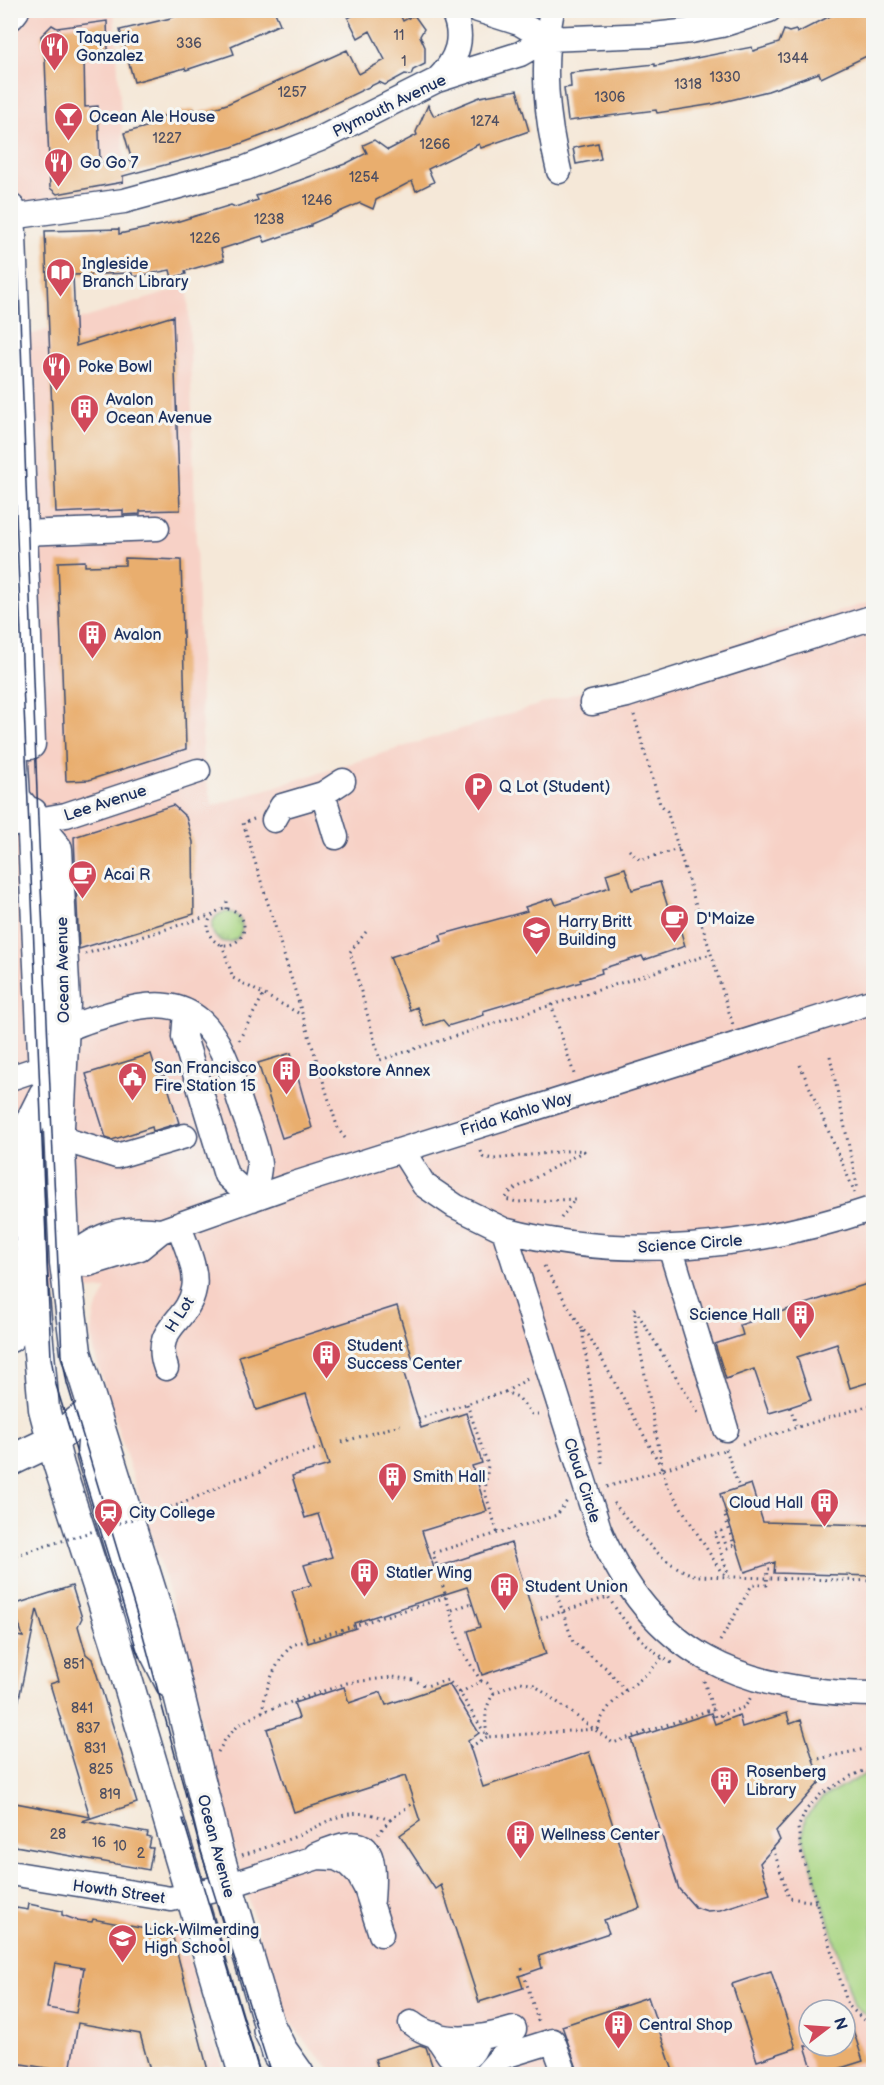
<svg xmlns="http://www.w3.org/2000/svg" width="884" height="2085" viewBox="0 0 884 2085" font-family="'Balsamiq Sans',sans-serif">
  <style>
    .built { fill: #f7d1c6; fill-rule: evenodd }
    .park { fill: url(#park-tufts); stroke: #628270; stroke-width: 1.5 }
    .pitch { fill: #a9d582; stroke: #628270; stroke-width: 1.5 }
    .building { fill: #e9ae6e; fill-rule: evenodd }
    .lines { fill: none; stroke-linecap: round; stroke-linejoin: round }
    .minor-casing { stroke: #3c4b70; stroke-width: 27 }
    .major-casing { stroke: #3c4b70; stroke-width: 33 }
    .highway-casing { stroke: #3c4b70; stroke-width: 36 }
    .path { stroke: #3c4b70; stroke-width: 3; stroke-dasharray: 1.5 4.5; stroke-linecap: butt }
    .minor { stroke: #fff; stroke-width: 24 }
    .major { stroke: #fff; stroke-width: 30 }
    .highway { stroke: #fff; stroke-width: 33 }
    .tram { stroke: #1b2f5e; stroke-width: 1.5 }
    .path-bridge { stroke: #3c4b70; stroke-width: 3; stroke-dasharray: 1.5 4.5; stroke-linecap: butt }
    .labels { text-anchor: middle; stroke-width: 6; stroke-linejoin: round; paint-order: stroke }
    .number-label { font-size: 14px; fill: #4e4f62 }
    .poi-label { font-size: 16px; fill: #1b2f5e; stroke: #f6f6f2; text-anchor: start }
    .street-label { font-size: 16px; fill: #1b2f5e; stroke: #f6f6f2 }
  </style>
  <defs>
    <pattern id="park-tufts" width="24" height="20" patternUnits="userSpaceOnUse" patternTransform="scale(1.5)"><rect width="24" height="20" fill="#a9d582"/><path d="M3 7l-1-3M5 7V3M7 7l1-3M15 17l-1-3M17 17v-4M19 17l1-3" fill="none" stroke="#91b773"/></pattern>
  </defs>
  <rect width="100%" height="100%" fill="#f6f6f2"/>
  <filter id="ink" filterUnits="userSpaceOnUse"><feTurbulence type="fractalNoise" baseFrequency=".0167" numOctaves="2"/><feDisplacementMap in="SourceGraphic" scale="12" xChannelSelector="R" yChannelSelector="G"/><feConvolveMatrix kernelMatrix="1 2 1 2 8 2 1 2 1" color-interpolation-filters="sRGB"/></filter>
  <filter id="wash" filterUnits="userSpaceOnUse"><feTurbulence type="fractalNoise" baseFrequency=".008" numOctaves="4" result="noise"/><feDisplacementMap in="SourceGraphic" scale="24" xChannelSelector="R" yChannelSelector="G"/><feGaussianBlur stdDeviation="1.35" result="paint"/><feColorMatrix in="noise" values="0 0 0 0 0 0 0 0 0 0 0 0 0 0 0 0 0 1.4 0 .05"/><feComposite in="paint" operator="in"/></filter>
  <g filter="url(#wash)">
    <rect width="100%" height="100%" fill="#f5e8d8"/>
    <path class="built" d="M11 11H114L126 188 11 208Z
      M188 286 203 769 213 806 873 601V2074H336L309 2047 290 2022 276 1997 217 1788 178 1620 95 1356 91 1332 96 1309 107 1289 11 1294V341ZM809 2010H845V2046H809Z
      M66 1913 181 1933 224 2074H11L10 1995 50 2002Z"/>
    <path class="park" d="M212 927a15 15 0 1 1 30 0a15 15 0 1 1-30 0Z"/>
    <path class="pitch" d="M873 1770V2021L854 2005 803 1837 805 1818 822 1798Z"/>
    <g id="blocks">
      <path class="building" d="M189 10H274L280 24 231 46 234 54 186 70 185 68 134 82 120 30 171 18Z
        M363 10H398L403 21 414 15 424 29 420 36 425 47V64L413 70 411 75 405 74 385 85 379 82 285 127 232 147 123 176V182L57 194 50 188 45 59 41 36 52 25 57 28 107 21 108 50 96 52V56L84 57 85 107 98 106 100 162 132 161 124 133 153 125 151 119 194 109 195 114 227 104 347 50 359 74 385 60 370 31 358 38 348 18Z
        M842 10H873V53L821 78 819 73 768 91 714 104 657 113 656 110 568 121 564 88 571 87 570 73 655 64V66L752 47 753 51 779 43 784 30 789 32 796 30 797 33Z
        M517 90 529 131 481 148 479 144 428 169 434 182 416 191 412 181 376 200 373 209 360 203 311 224V226L265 242 262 236 221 249 224 260 185 271 186 274 172 278 170 270 133 277 132 273 73 275 76 346 173 316 180 510 140 511V514L123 515V510L56 513 45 231 119 229V234L176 222 231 205 235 207 258 200 256 196 345 164 367 153 363 145 374 140 388 150 417 135 416 132 428 105 434 116 480 97Z
        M598 143 601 159 576 164 573 148Z
        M125 558 181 560 186 749 89 780 66 781 58 562 85 561V566L125 565Z
        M173 805 186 817 193 842 194 914 79 949 74 837Z
        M625 868 632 890 660 882 671 917 676 915 685 946 644 960 642 956 601 969 602 973 580 980 581 982 483 1011 484 1015 448 1026 443 1020 424 1026 417 1007 410 1010 390 957 442 941 440 935 527 911 525 907 553 898 556 905 610 887 606 874Z
        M291 1053 312 1128 282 1138 258 1063Z
        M151 1054 158 1076 164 1074 179 1123 153 1131 152 1127 112 1140 106 1138 86 1074Z
        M873 1282V1381L850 1388 837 1344 797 1357 811 1400 790 1407 769 1413 754 1369 726 1379 715 1344 743 1335 740 1325Z
        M397 1306 413 1360 401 1364 421 1428 466 1413 482 1463 472 1466 487 1511 422 1531 434 1568 511 1543 546 1654 482 1675 468 1631 480 1627 467 1587 354 1623 356 1628 308 1643 292 1591 311 1585 304 1565 332 1557 318 1514 305 1518 292 1476 329 1465 306 1394 256 1410 239 1356Z
        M751 1484 763 1522 873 1525V1576L774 1573 775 1562 745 1572 720 1494Z
        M72 1586 82 1618 78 1626 86 1654 92 1659 137 1803 82 1821 148 1833 147 1837 151 1838 149 1848H153L149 1870 10 1845V1802L90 1817 50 1684 59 1681 37 1609 18 1704 10 1703V1635L23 1637 13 1605Z
        M449 1684 479 1733 468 1741 483 1787 589 1752 640 1908 604 1920 609 1933 539 1956 542 1968 519 1976 523 1988 479 2002 441 1885 435 1889 400 1835 420 1821 405 1776 294 1812 267 1729 299 1718 294 1703 344 1687 349 1703 381 1692 386 1705Z
        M711 1713 715 1724 739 1715 742 1727 787 1713 790 1724 801 1720 820 1782 776 1831 780 1840 760 1863 770 1894 720 1910 707 1911 695 1907 679 1889 631 1739Z
        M29 1904 62 1911V1915L76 1920 92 1922 93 1919 172 1934 209 2074H151L140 2034 78 2023 70 2072 10 2062V1907L28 1910ZM55 1963 84 1968 76 2013 47 2008Z
        M771 1971 796 2048 757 2061 732 1984Z
        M648 1997 674 2074H579L562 2026Z
        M845 2014H848L863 2061 822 2074H814L805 2046H845Z
        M420 2045 426 2047 434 2071 422 2074H380L375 2059Z"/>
    </g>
  </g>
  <g filter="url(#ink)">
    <use href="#blocks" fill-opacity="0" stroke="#3c4b70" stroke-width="1.5"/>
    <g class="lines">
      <defs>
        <path id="minor" d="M478 10 519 23 546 39
          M552 10C541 65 546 117 559 171
          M437 80C457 60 466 37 452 10
          M11 217 124 201 246 168 320 139 437 80 520 54 546 39 653 35 690 31 721 25 769 10
          M21 533 157 528
          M592 703 627 695 874 617
          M323 794 336 837
          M274 820 282 806 323 794 343 781
          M10 825 66 815 198 771
          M186 1012 184 1037 226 1175 252 1199
          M63 1032C78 1022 97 1018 114 1013 198 987 219 1030 240 1102 246 1121 257 1144 259 1164 260 1174 254 1189 252 1199
          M10 1078 43 1067
          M59 1138 117 1156 185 1136
          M402 1150 424 1185 455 1206 504 1230 599 1529C652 1656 741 1692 874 1694
          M504 1230C625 1262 756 1248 874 1208
          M670 1247 726 1429
          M65 1263 88 1264 140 1248 161 1231 291 1185 874 1001
          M65 1263C95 1235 120 1225 161 1231
          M10 1267 32 1275
          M166 1368C151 1327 188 1323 194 1289 198 1270 185 1244 179 1226
          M92 1415 89 1456 143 1635 168 1685
          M316 1855C370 1831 376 1848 372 1900
          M10 1873 171 1899 227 1886 318 1857 336 1858 348 1864 359 1875 366 1888 381 1934
          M411 2023C440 2046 482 2039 514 2029
          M435 2034 449 2055C467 2063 473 2056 479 2038
          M486 2074 501 2057 553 2041 565 2074"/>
        <path id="major" d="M10 15 14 10
          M10 209 30 744
          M10 714 15 798 57 849 65 1003 59 1127 65 1263 76 1352 164 1633 216 1846 278 2055
          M32 813 44 1074
          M44 1095 27 1129 32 1275 44 1409 59 1466 116 1642 244 2074
          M10 1337 27 1289
          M10 1461 52 1441 93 1410"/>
        <path id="highway" d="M270 2030 280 2050 297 2074"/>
      </defs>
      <use href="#minor" class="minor-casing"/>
      <use href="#major" class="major-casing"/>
      <use href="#highway" class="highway-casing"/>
      <path class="path" d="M634 715 660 804 667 811 733 1025
        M254 819 243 823 338 1129 345 1138
        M629 850 640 860 679 849
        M227 909V898
        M208 927a18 18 0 1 1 36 0a18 18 0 1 1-36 0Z
        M366 932 350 952 380 1060 711 954
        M222 944 233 978 302 1015
        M85 954 206 917 211 919
        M551 1004 574 1074
        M239 1040 264 994
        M830 1056 858 1190
        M800 1065 855 1193
        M481 1151 483 1157 494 1159 575 1150 584 1151 511 1191 505 1199 517 1202 575 1199 559 1221
        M869 1231 874 1247
        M544 1266 582 1329
        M505 1392 529 1378
        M467 1404 488 1465 485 1492 498 1534
        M790 1407 797 1427
        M418 1419 505 1392 518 1397 532 1414H540
        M342 1442 400 1425
        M742 1444 874 1404
        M726 1449 739 1488
        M602 1463 582 1329 589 1336 663 1470 635 1322V1309L698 1413
        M663 1470 667 1485 720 1570 728 1577
        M607 1487 724 1450
        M614 1503C637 1531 660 1565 697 1576L874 1581
        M181 1504 234 1480 260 1472 270 1463 323 1447
        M726 1513H724L734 1545 727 1548 721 1531 714 1533 729 1576
        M603 1587C618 1617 646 1649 675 1665
        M874 1588 871 1599 874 1600
        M555 1589 573 1642 606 1668 626 1691
        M452 1610 472 1603
        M720 1641 752 1585H767L768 1569H774
        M481 1681 462 1651 433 1553 557 1515 567 1501
        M704 1681 715 1717 745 1707 751 1697
        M460 1693 481 1681 487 1683 494 1693 521 1682 534 1685 613 1743 713 1709
        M494 1693C484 1708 485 1720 487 1737L597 1729C609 1693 642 1686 663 1656
        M262 1712C266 1687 274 1664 292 1645L447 1597
        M722 1715 724 1720
        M218 1752 226 1738 239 1725 262 1712 347 1683 393 1677 414 1680 426 1686 448 1680 460 1693 487 1737 470 1747
        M813 1760 874 1747
        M874 1767 851 1776 821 1794 806 1810 798 1828 802 1856 848 2005 874 2030
        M390 1820 414 1802
        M773 1848 789 1898 816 1902
        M242 1855C262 1849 280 1843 299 1835 335 1818 350 1805 390 1820L378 1834
        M522 1968 538 2021"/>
      <use href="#minor" class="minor"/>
      <use href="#major" class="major"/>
      <use href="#highway" class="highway"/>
      <path class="tram" d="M10 35 38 820 62 1356 67 1383 143 1635 201 1852 271 2074
        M10 369 51 1358 56 1385 139 1657
        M183 1819 260 2074"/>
      <path class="path-bridge" d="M10 1557 181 1504
        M535 1620 608 1597"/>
    </g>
  </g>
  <defs>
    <symbol id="restaurant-pin" viewBox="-11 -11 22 30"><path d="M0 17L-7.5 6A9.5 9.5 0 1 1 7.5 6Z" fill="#d1495b" stroke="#f6f6f2"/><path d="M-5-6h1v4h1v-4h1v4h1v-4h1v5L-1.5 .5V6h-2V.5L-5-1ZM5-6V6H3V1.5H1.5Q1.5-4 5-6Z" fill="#fff"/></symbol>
    <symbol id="bar-pin" viewBox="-11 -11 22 30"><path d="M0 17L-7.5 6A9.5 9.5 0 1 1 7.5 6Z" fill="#d1495b" stroke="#f6f6f2"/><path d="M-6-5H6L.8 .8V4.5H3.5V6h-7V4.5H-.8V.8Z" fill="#fff"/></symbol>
    <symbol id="library-pin" viewBox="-11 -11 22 30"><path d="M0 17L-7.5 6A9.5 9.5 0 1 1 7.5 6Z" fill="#d1495b" stroke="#f6f6f2"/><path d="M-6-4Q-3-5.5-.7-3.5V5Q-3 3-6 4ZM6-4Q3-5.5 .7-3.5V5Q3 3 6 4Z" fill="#fff"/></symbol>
    <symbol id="building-pin" viewBox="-11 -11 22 30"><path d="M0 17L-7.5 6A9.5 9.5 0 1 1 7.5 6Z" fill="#d1495b" stroke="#f6f6f2"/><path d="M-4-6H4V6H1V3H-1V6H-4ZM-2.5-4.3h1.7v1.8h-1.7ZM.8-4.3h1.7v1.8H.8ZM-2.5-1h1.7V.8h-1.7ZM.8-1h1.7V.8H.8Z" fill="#fff"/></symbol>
    <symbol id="parking-pin" viewBox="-11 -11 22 30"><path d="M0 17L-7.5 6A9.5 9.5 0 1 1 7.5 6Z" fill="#d1495b" stroke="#f6f6f2"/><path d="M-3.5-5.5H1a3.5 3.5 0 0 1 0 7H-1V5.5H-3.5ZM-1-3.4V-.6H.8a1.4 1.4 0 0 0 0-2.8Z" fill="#fff"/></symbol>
    <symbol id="cafe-pin" viewBox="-11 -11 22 30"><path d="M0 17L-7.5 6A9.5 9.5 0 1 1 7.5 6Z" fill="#d1495b" stroke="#f6f6f2"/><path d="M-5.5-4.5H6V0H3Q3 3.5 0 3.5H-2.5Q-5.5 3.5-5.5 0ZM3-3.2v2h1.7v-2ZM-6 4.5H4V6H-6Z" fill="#fff"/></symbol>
    <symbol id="university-pin" viewBox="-11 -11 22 30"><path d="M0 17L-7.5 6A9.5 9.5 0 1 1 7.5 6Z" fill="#d1495b" stroke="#f6f6f2"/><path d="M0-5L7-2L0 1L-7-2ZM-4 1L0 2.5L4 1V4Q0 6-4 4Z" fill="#fff"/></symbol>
    <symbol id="civic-pin" viewBox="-11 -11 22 30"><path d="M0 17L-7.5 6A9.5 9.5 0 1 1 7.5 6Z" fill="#d1495b" stroke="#f6f6f2"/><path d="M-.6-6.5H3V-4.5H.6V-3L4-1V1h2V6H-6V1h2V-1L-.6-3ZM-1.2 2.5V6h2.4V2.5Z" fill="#fff"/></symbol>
    <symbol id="station-pin" viewBox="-11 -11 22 30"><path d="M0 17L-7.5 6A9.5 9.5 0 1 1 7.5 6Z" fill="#d1495b" stroke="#f6f6f2"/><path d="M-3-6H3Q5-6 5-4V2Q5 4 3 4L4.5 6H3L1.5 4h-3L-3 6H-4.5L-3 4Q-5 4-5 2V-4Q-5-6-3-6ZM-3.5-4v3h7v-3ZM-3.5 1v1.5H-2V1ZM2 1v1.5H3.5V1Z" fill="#fff"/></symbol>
    <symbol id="school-pin" viewBox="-11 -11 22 30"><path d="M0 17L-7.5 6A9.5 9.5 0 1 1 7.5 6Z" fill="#d1495b" stroke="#f6f6f2"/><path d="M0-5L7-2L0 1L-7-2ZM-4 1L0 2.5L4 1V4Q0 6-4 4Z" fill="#fff"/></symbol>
  </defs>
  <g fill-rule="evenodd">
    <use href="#restaurant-pin" x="38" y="30" width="33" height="45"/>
    <use href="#bar-pin" x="52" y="100" width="33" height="45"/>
    <use href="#restaurant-pin" x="42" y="146" width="33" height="45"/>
    <use href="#library-pin" x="44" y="256" width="33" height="45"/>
    <use href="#restaurant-pin" x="40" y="350" width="33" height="45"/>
    <use href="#building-pin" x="68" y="392" width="33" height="45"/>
    <use href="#building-pin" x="76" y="618" width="33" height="45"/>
    <use href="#parking-pin" x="462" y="770" width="33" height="45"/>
    <use href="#cafe-pin" x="66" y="858" width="33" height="45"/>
    <use href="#cafe-pin" x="658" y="902" width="33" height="45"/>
    <use href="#university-pin" x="520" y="914" width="33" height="45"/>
    <use href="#building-pin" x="270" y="1054" width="33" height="45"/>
    <use href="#civic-pin" x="116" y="1060" width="33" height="45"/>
    <use href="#building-pin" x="784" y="1298" width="33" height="45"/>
    <use href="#building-pin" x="310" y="1338" width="33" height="45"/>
    <use href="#building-pin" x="376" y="1460" width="33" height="45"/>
    <use href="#building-pin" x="808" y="1486" width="33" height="45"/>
    <use href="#station-pin" x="92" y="1496" width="33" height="45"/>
    <use href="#building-pin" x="348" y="1556" width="33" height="45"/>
    <use href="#building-pin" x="488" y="1570" width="33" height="45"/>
    <use href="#building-pin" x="708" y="1764" width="33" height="45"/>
    <use href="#building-pin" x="504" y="1818" width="33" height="45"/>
    <use href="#school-pin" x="106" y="1922" width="33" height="45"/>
    <use href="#building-pin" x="602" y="2008" width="33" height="45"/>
  </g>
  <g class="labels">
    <g class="number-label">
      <text x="399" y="40">11</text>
      <text x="189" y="48">336</text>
      <text x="793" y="63">1344</text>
      <text x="404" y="66">1</text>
      <text x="725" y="82">1330</text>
      <text x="688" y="89">1318</text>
      <text x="292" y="97">1257</text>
      <text x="610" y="102">1306</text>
      <text x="485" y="126">1274</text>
      <text x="167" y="143">1227</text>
      <text x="435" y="149">1266</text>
      <text x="364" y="182">1254</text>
      <text x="317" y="205">1246</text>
      <text x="269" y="224">1238</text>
      <text x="205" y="243">1226</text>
      <text x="74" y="1669">851</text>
      <text x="82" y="1713">841</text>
      <text x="88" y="1733">837</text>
      <text x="95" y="1753">831</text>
      <text x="101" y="1774">825</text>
      <text x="110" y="1799">819</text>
      <text x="58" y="1839">28</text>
      <text x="99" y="1847">16</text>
      <text x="120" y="1851">10</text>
      <text x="141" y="1858">2</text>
    </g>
    <g class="poi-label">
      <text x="76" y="43">Taqueria<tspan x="76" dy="18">Gonzalez</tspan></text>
      <text x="89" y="122">Ocean Ale House</text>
      <text x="80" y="168">Go Go 7</text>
      <text x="82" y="269">Ingleside<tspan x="82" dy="18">Branch Library</tspan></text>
      <text x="78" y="372">Poke Bowl</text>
      <text x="106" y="405">Avalon<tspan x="106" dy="18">Ocean Avenue</tspan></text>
      <text x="114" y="640">Avalon</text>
      <text x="499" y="792">Q Lot (Student)</text>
      <text x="104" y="880">Acai R</text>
      <text x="696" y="924">D'Maize</text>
      <text x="558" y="927">Harry Britt<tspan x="558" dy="18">Building</tspan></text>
      <text x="154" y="1073">San Francisco<tspan x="154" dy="18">Fire Station 15</tspan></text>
      <text x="308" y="1076">Bookstore Annex</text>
      <text x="780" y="1320" text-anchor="end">Science Hall</text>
      <text x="347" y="1351">Student<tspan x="347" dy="18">Success Center</tspan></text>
      <text x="413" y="1482">Smith Hall</text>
      <text x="803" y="1508" text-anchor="end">Cloud Hall</text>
      <text x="129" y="1518">City College</text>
      <text x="386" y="1578">Statler Wing</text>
      <text x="525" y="1592">Student Union</text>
      <text x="746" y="1777">Rosenberg<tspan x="746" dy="18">Library</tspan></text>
      <text x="541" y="1840">Wellness Center</text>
      <text x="144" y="1935">Lick-Wilmerding<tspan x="144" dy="18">High School</tspan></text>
      <text x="639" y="2030">Central Shop</text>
    </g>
    <g class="street-label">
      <text transform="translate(389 105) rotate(-26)" y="6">Plymouth Avenue</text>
      <text transform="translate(105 802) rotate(-18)" y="6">Lee Avenue</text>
      <text transform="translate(62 970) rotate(-91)" y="6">Ocean Avenue</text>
      <text transform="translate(516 1113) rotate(-17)" y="6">Frida Kahlo Way</text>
      <text transform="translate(690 1243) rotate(-4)" y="6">Science Circle</text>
      <text transform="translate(179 1314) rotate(-57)" y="6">H Lot</text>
      <text transform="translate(583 1480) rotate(72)" y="6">Cloud Circle</text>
      <text transform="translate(217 1846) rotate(75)" y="6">Ocean Avenue</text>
      <text transform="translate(119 1891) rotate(8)" y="6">Howth Street</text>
    </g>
  </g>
  <rect width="884" height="2085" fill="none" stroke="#f6f6f2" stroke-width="36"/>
  <g transform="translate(827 2028) rotate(73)"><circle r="28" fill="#f6f6f2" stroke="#9ea6b7" stroke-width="1.5"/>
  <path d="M0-4.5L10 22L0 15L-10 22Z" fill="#d1495b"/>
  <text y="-9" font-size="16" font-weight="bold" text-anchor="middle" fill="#1b2f5e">N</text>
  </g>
</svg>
